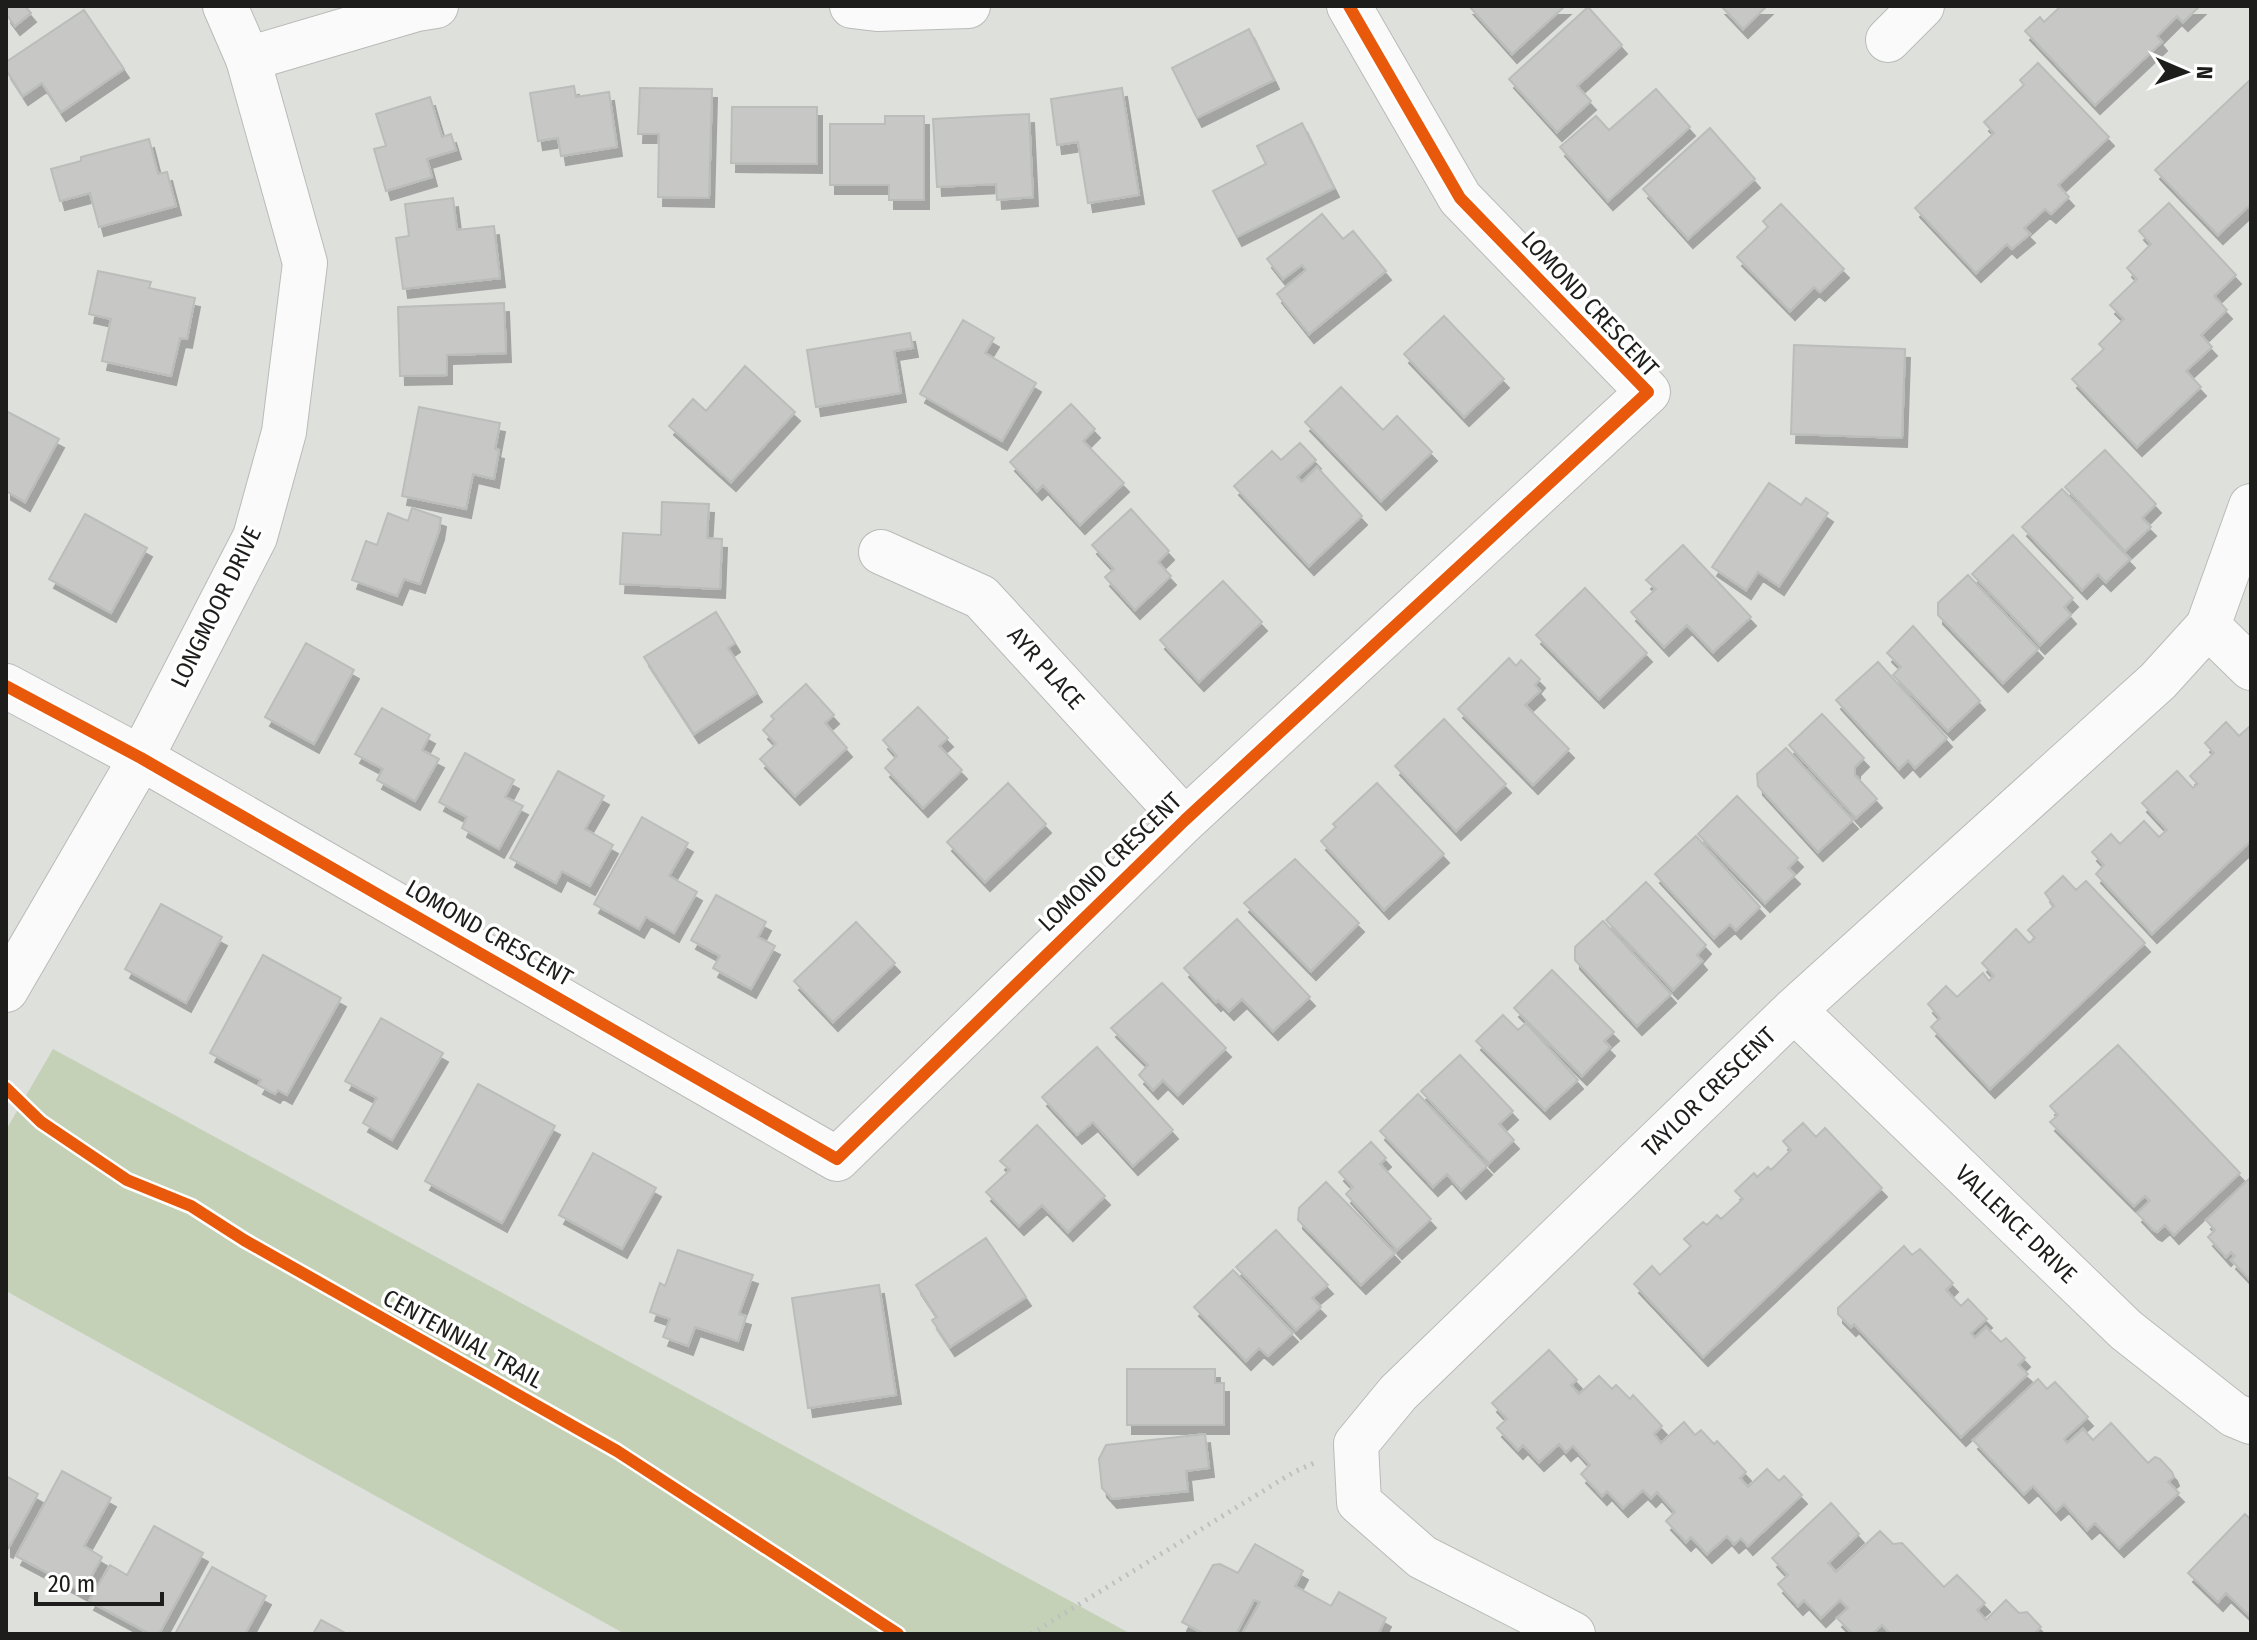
<svg xmlns="http://www.w3.org/2000/svg" width="2257" height="1640" viewBox="0 0 2257 1640" font-family="'Fira Sans Condensed',sans-serif">
  <style>
    .green { fill: #c4d1b6 }
    .building { fill: #c7c8c5; stroke: #bbbdba; stroke-width: 2; filter: url(#shadow) }
    .lines { fill: none; stroke-linecap: round; stroke-linejoin: round }
    .minor-casing { stroke: #b9bbb8; stroke-width: 46 }
    .tertiary-casing { stroke: #b9bbb8; stroke-width: 46 }
    .path { stroke: #bfbfbf; stroke-width: 5; stroke-dasharray: 2 6; stroke-linecap: butt }
    .minor { stroke: #fafafa; stroke-width: 44 }
    .tertiary { stroke: #fafafa; stroke-width: 44 }
    .cycleway-casing { stroke: #fff; stroke-width: 17 }
    .cycleway { stroke: #e8590c; stroke-width: 12 }
    .labels { text-anchor: middle; stroke-width: 7; stroke-linejoin: round; paint-order: stroke }
    .street-label { font-size: 24px; fill: #1d1e1c; stroke: #fff }
  </style>
  <defs>
    <filter id="shadow"><feDropShadow dx="5" dy="9" stdDeviation="0" flood-color="#0004"/></filter>
  </defs>
  <rect width="100%" height="100%" fill="#dee0dc"/>
  <path class="green" d="M53 1049 1131 1634H625L6 1291V1130Z"/>
  <path class="building" d="M6 6H25L31 13 15 26 6 14Z
    M1469 6H1565L1512 54Z
    M1721 6H1767L1743 29Z
    M2061 6H2200L2183 22 2177 16 2157 36 2162 42 2095 105 2025 31 2040 17 2044 22Z
    M1588 7 1622 45 1577 86 1591 101 1557 132 1509 79Z
    M84 10 124 69 61 112 42 83 23 96 6 70V62Z
    M1249 29 1274 80 1197 118 1172 68Z
    M2038 63 2109 137 2058 185 2069 197 2051 214 2045 209 2024 228 2030 234 2012 249 2007 244 1976 273 1915 208 1994 133 1984 122 2024 85 2020 80Z
    M2251 79V204L2218 235 2155 170Z
    M574 86 576 97 609 92 617 147 561 156 558 138 538 141 530 93Z
    M640 88 712 89 709 198 658 197 659 134H638Z
    M1122 88 1139 195 1088 203 1078 142 1057 145 1051 99Z
    M1656 89 1690 127 1608 201 1560 147 1596 116 1609 130Z
    M430 97 442 137 451 134 456 150 427 159 432 177 386 191 374 149 386 146 376 114Z
    M732 107H817V164L731 163Z
    M1029 114 1033 197 997 200 996 184 937 187 933 119Z
    M885 116H924V200H889V185H830V124H885Z
    M1302 123 1334 188 1237 237 1213 191 1266 164 1257 146Z
    M1710 128 1755 179 1688 239 1643 189Z
    M149 139 158 174 167 172 176 206 99 227 90 193 60 201 51 169 81 161V157Z
    M453 198 457 230 494 226 500 278 403 289 396 238 409 236 405 204Z
    M2169 203 2236 275 2214 296 2227 310 2201 335 2212 347 2186 371 2201 387 2137 447 2072 379 2104 349 2099 344 2124 319 2110 305 2137 279 2127 268 2151 244 2139 231Z
    M1781 204 1844 269 1820 292 1814 287 1790 311 1737 257 1768 227 1763 221Z
    M1322 214 1343 239 1353 231 1386 271 1309 334 1277 294 1306 270 1302 265 1283 279 1267 259Z
    M98 271 151 282 149 288 195 298 187 339 180 338 171 376 102 361 111 319 89 314Z
    M504 303 506 353 447 355V375L400 376 398 307Z
    M1444 316 1504 379 1464 417 1404 354Z
    M963 320 994 338 985 353 1036 383 1002 441 920 394Z
    M910 333 913 348 894 351 901 393 816 407 807 350Z
    M1794 345 1905 349 1902 438 1791 434Z
    M745 366 795 412 731 482 669 426 693 399 706 411Z
    M1341 387 1383 430 1397 416 1432 452 1381 501 1305 422Z
    M1071 404 1095 429 1083 441 1124 483 1080 525 1043 485 1037 491 1010 462Z
    M419 407 500 423 495 449 499 450 494 479 473 474 466 509 402 496Z
    M6 411 59 439 25 502 6 491Z
    M1300 443 1316 460 1297 477 1302 482 1317 467 1362 516 1309 566 1234 486 1272 451 1281 460Z
    M2105 450 2156 504 2142 518 2151 527 2125 551 2065 487Z
    M1769 483 1801 505 1806 498 1828 513 1779 586 1758 572 1746 590 1712 567Z
    M2062 489 2130 559 2106 582 2098 574 2082 590 2022 527Z
    M662 502 709 504 707 538 722 539 720 589 620 584 623 533 661 535Z
    M412 508 441 518 439 531 420 584 404 579 397 596 352 580 366 541 377 545 388 513 408 521Z
    M1131 509 1169 551 1158 562 1171 576 1135 610 1105 577 1114 569 1092 545Z
    M85 514 147 548 111 613 49 579Z
    M2013 535 2073 598 2064 607 2071 615 2040 645 1972 574Z
    M1683 545 1751 617 1713 652 1687 625 1664 647 1631 612 1656 589 1646 580Z
    M1968 575 2038 649 2003 683 1938 615V603Z
    M1223 581 1262 622 1199 682 1160 640Z
    M1585 588 1647 653 1599 699 1536 635Z
    M716 612 735 643 728 648 757 693 694 734 644 657Z
    M1913 626 1980 701 1948 731 1893 675 1901 667 1887 653Z
    M306 643 354 670 314 744 265 717Z
    M1509 658 1516 666 1521 660 1540 679 1535 685 1540 691 1525 705 1569 749 1533 785 1458 709Z
    M1878 662 1947 738 1915 768 1908 760 1899 769 1836 700Z
    M806 684 834 715 825 723 847 748 795 796 760 759 776 744 763 730 774 719 771 716Z
    M918 707 948 738 939 746 962 770 923 808 885 768 897 756 883 740Z
    M382 708 430 735 422 750 439 759 415 801 377 780 383 769 355 754Z
    M1822 714 1864 758 1855 767V775L1877 799 1856 818 1789 745Z
    M1444 719 1506 784 1456 831 1395 766Z
    M2226 722 2239 736 2249 727 2251 730V841L2152 934 2096 874 2104 865 2092 852 2111 834 2120 844 2144 821 2159 837 2167 830 2142 803 2177 771 2193 788 2198 784 2190 776 2214 753 2205 743Z
    M1786 748 1853 820 1818 852 1758 786 1757 774Z
    M465 753 514 780 505 797 523 806 499 849 462 828 467 817 439 802Z
    M558 771 604 796 585 829 613 845 590 886 562 871 556 883 510 858Z
    M1008 783 1046 824 985 882 947 842Z
    M1377 783 1444 854 1384 910 1321 841 1336 827 1333 824Z
    M1737 796 1798 858 1788 868 1795 875 1765 903 1698 834Z
    M642 817 688 843 669 876 697 892 674 933 646 917 639 929 594 904Z
    M1696 836 1760 907 1736 930 1730 924 1714 938 1655 874Z
    M1295 859 1359 923 1311 971 1244 903Z
    M2063 876 2076 890 2086 881 2145 943 1990 1089 1931 1027 1940 1018 1928 1004 1946 986 1957 997 1983 973 1989 981 1994 976 1982 963 2016 929 2029 943 2035 938 2028 930 2054 906 2045 893Z
    M1646 882 1706 945 1697 955 1702 961 1673 990 1606 920Z
    M716 895 766 922 758 937 775 946 751 989 713 968 720 956 691 940Z
    M161 904 222 937 186 1003 125 969Z
    M1237 919 1310 997 1273 1031 1242 999 1229 1011 1218 1000 1216 1002 1184 968Z
    M1603 921 1671 994 1637 1026 1575 960V947Z
    M856 922 895 963 833 1022 794 981Z
    M263 955 341 998 287 1095 278 1090 275 1094 258 1085 261 1080 210 1053Z
    M1552 970 1614 1032 1604 1041 1610 1047 1582 1076 1514 1008Z
    M1162 983 1226 1048 1178 1095 1163 1080 1153 1090 1139 1075 1148 1065 1111 1028Z
    M1503 1015 1518 1030 1526 1023 1578 1080 1545 1110 1476 1041Z
    M381 1018 443 1053 392 1140 363 1123 377 1098 345 1081Z
    M2118 1045 2240 1173 2174 1235 2165 1225 2157 1232 2153 1230 2137 1213 2150 1201 2145 1196 2134 1206 2050 1122 2058 1115 2050 1106Z
    M1097 1047 1173 1130 1133 1166 1093 1122 1077 1135 1042 1097Z
    M1460 1055 1513 1111 1499 1124 1514 1140 1489 1163 1421 1091Z
    M478 1084 555 1126 502 1223 425 1181Z
    M1418 1094 1487 1166 1461 1190 1447 1174 1433 1187 1380 1131Z
    M1803 1123 1816 1137 1825 1128 1882 1188 1703 1357 1634 1284 1652 1266 1660 1275 1691 1246 1684 1239 1703 1222 1707 1225 1717 1215 1721 1219 1743 1199 1735 1191 1754 1173 1757 1177 1768 1167 1771 1170 1791 1150 1783 1141Z
    M1037 1125 1105 1196 1068 1232 1042 1205 1019 1226 986 1192 1010 1170 1000 1161Z
    M1371 1142 1386 1158 1380 1164 1431 1219 1397 1250 1346 1194 1353 1187 1339 1172Z
    M593 1153 656 1188 622 1249 559 1215Z
    M2251 1177V1281L2231 1260 2235 1256 2231 1252 2226 1257 2208 1237 2215 1230 2206 1220Z
    M1326 1182 1395 1253 1361 1285 1298 1220 1299 1208Z
    M1276 1230 1328 1285 1312 1298 1321 1307 1296 1330 1236 1267Z
    M986 1238 1026 1297 950 1347 932 1320 937 1317 916 1285Z
    M1904 1246 1912 1255 1920 1249 1953 1283 1946 1290 1961 1306 1968 1299 1987 1319 1971 1333 1975 1338 1986 1327 2001 1342 2006 1338 2025 1358 2018 1365 2028 1374 1961 1437 1854 1324 1851 1327 1838 1314V1308Z
    M678 1250 753 1275 739 1314 746 1316 738 1341 695 1327 688 1346 663 1337 670 1319 650 1312 660 1283 665 1286Z
    M1233 1270 1293 1333 1268 1356 1259 1348 1246 1361 1194 1307Z
    M879 1285 896 1395 808 1408 792 1298Z
    M1549 1350 1577 1380 1571 1385 1579 1394 1599 1376 1612 1389 1616 1385 1630 1399 1633 1395 1662 1426 1654 1434 1661 1443 1684 1422 1695 1435 1701 1430 1714 1444 1717 1441 1746 1472 1740 1478 1748 1487 1767 1469 1779 1481 1784 1476 1802 1495 1748 1546 1741 1538 1734 1544 1727 1536 1707 1554 1691 1537 1686 1542 1666 1521 1675 1512 1657 1492 1651 1498 1643 1490 1623 1508 1607 1491 1602 1496 1581 1474 1590 1465 1573 1446 1566 1452 1559 1444 1539 1462 1523 1445 1518 1450 1497 1428 1507 1419 1492 1403Z
    M1127 1369H1215V1383H1224V1425H1127Z
    M2038 1379 2047 1389 2055 1382 2088 1417 2064 1439 2067 1443 2083 1429 2093 1440 2111 1423 2148 1463 2155 1457 2160 1459 2172 1472 2174 1477 2168 1482 2179 1493 2119 1548 2095 1523 2087 1530 2064 1504 2056 1511 2033 1486 2024 1494 1973 1440Z
    M1205 1434 1209 1468 1186 1471 1188 1491 1112 1499 1102 1488 1099 1459 1106 1445Z
    M62 1471 111 1498 84 1546 102 1557 83 1592 16 1556Z
    M6 1476 38 1494 8 1549 6 1548Z
    M1831 1503 1859 1534 1828 1563 1836 1572 1880 1531 1893 1544 1902 1543 1944 1587 1957 1575 1985 1603 1977 1610 1986 1620 2006 1600 2019 1613 2027 1612 2041 1627 2034 1634H1891L1882 1625 1872 1634H1853L1837 1618 1848 1608 1840 1600 1821 1618 1804 1600 1798 1606 1778 1584 1788 1575 1772 1558Z
    M2245 1514 2251 1520V1617L2226 1593 2218 1602 2188 1573Z
    M154 1526 203 1553 159 1634H150L89 1601 110 1565 127 1575Z
    M1255 1544 1303 1571 1295 1586 1331 1606 1339 1592 1386 1618 1379 1632 1383 1634H1242L1260 1602 1254 1600 1236 1634H1204L1182 1622 1213 1565 1220 1564 1238 1573Z
    M212 1567 266 1596 245 1634H175Z
    M321 1620 347 1634H313Z"/>
  <g class="lines">
    <defs>
      <path id="minor" d="M852 6 877 9 968 6
        M1888 40 1922 6
        M248 59 417 9 436 6
        M881 552 981 597 1185 820
        M2208 626 2251 668
        M6 686 141 758 837 1159 1185 820 1648 392 1460 198 1349 6
        M1794 1010 2126 1330 2234 1415 2251 1422
        M1573 1634 1422 1557 1359 1502 1356 1444 1398 1393 1794 1010 2158 681 2208 626 2251 506"/>
      <path id="tertiary" d="M6 990 141 758 255 537 284 432 305 263 248 59 225 6"/>
    </defs>
    <use href="#minor" class="minor-casing"/>
    <use href="#tertiary" class="tertiary-casing"/>
    <path class="path" d="M1031 1634 1294 1472 1314 1463"/>
    <use href="#minor" class="minor"/>
    <use href="#tertiary" class="tertiary"/>
    <defs>
      <path id="cycleway" d="M6 686 141 758 837 1159 1185 820 1648 392 1460 198 1349 6
        M6 1088 41 1122 127 1180 191 1206 244 1240 617 1451 898 1634"/>
    </defs>
    <use href="#cycleway" class="cycleway-casing"/>
    <use href="#cycleway" class="cycleway"/>
  </g>
  <g class="labels">
    <g class="street-label">
      <text transform="translate(1590 304) rotate(47)" y="8">LOMOND CRESCENT</text>
      <text transform="translate(216 607) rotate(-64)" y="8">LONGMOOR DRIVE</text>
      <text transform="translate(1046 668) rotate(48)" y="8">AYR PLACE</text>
      <text transform="translate(1110 862) rotate(-44)" y="8">LOMOND CRESCENT</text>
      <text transform="translate(489 933) rotate(30)" y="8">LOMOND CRESCENT</text>
      <text transform="translate(1709 1092) rotate(-44)" y="8">TAYLOR CRESCENT</text>
      <text transform="translate(2016 1224) rotate(44)" y="8">VALLENCE DRIVE</text>
      <text transform="translate(463 1339) rotate(29)" y="8">CENTENNIAL TRAIL</text>
    </g>
  </g>
  <rect width="2257" height="1640" fill="none" stroke="#1d1e1c" stroke-width="16"/>
  <g transform="translate(2185 72) rotate(92)" stroke="#ffffff" stroke-width="6" paint-order="stroke">
  <path d="M0-6L14 30L0 20L-14 30Z" fill="#1d1e1c"/>
  <text y="-12" font-size="22" font-weight="bold" text-anchor="middle" fill="#1d1e1c">N</text>
  </g>
  <path d="M36 1592v12h126v-12" fill="none" stroke="#1d1e1c" stroke-width="4"/>
  <text x="48" y="1592" font-size="24" fill="#1d1e1c" stroke="#ffffff" stroke-width="6" paint-order="stroke">20 m</text>
</svg>
